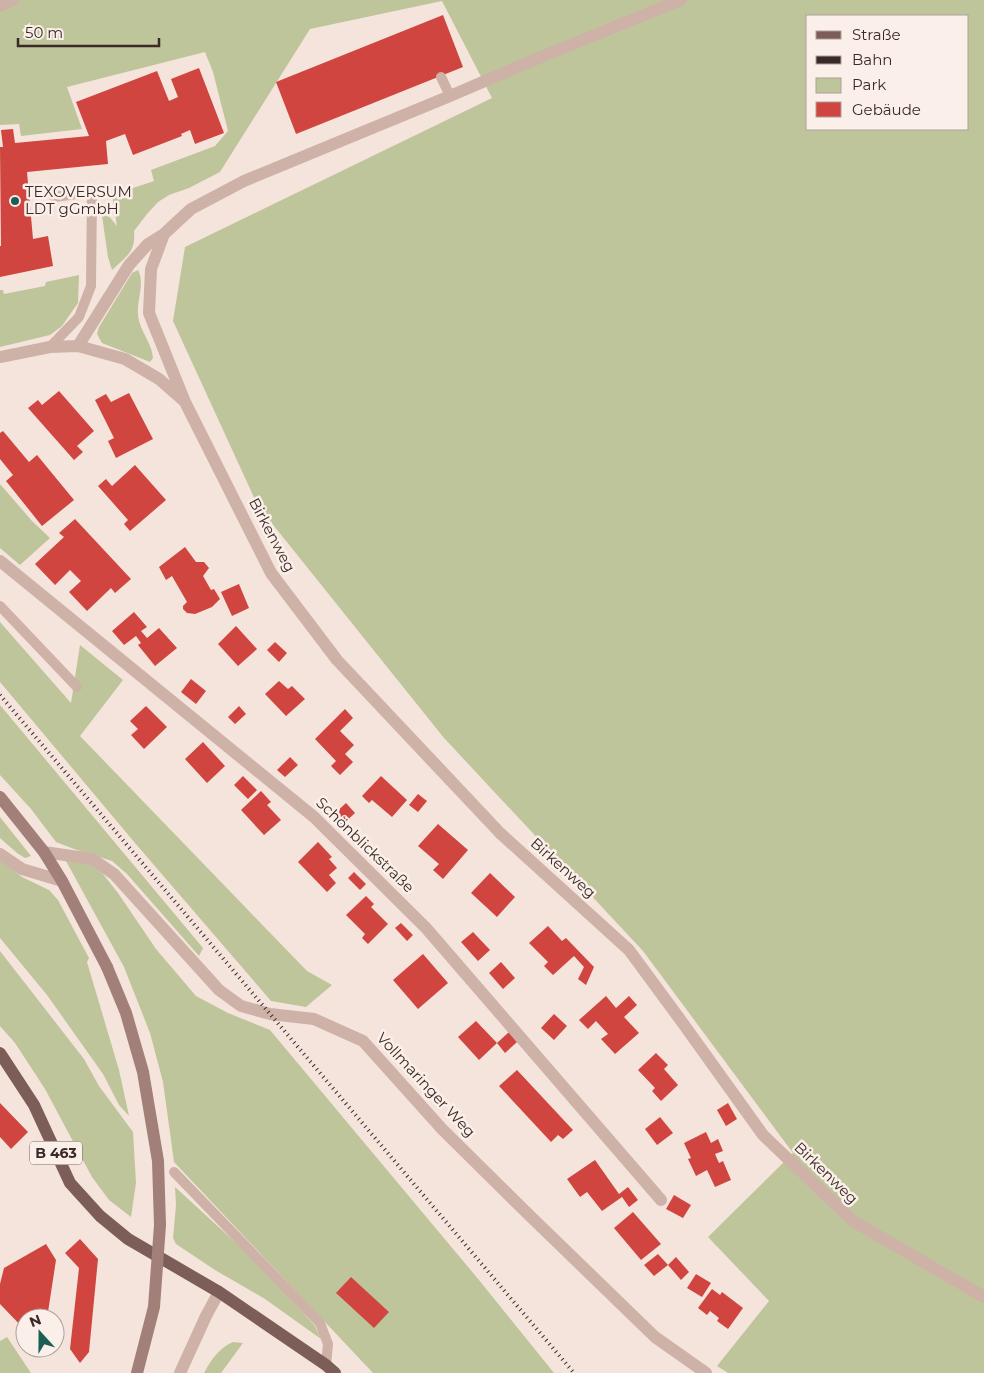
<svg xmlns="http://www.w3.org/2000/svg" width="984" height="1373" viewBox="0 0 984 1373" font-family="Montserrat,sans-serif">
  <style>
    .green { fill: #bfc59b; fill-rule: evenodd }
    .building { fill: #d0453f }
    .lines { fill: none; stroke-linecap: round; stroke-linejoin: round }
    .service { stroke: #ceb1a7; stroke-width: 10 }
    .minor { stroke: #ceb1a7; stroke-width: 12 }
    .secondary { stroke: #a27f78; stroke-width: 12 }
    .primary { stroke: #7c5d58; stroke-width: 12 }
    .rail { stroke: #392a28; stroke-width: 4; stroke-dasharray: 1 4; stroke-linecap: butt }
    .secondary-bridge { stroke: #a27f78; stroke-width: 12 }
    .poi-dot { fill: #1a5f56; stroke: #fbefe9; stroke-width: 2 }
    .labels { text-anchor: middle; stroke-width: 5; stroke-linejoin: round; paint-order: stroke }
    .shield { fill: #fbefe9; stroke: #736562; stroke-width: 1 }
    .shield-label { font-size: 14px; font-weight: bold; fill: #392a28 }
    .poi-label { font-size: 15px; fill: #392a28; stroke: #fbefe9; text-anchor: start }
    .street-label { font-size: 15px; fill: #392a28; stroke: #fbefe9 }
  </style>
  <rect width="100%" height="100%" fill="#f4e4dc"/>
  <path class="green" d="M0 0H984V1373H728L717 1366 769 1301 708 1237 793 1153 643 951 444 738 258 506 173 321 185 247 492 98 442 1 310 29 220 172 189 188 169 195 158 202 147 214 134 231C136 252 126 257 112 270L108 257 102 216 108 215 117 226 112 195 154 181 151 170 215 146 228 131 213 72 205 52 67 87 82 129 21 136 19 124 0 125ZM808 16H968V129H808Z
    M138 270C145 282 137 300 138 313 138 329 152 342 153 358L150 362 102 343 97 334 99 327 132 273Z
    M79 275 78 303 62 326 50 335 0 347V290H3L4 294 45 286 46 282Z
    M0 484 32 521 50 538 20 565 0 548Z
    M0 622 71 703 80 645 123 680 80 736 307 971 332 985 306 1007 271 1001 135 843 0 682Z
    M0 705 203 948 199 956 127 874 112 861 74 849 56 842 31 809 0 775Z
    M0 817 31 856 25 858 17 853 0 838Z
    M0 859 22 877 49 890 58 900 89 958 87 962 119 1070 129 1116 119 1105 103 1074 47 995 0 938Z
    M66 861 90 864 103 874 118 893 156 949 196 996 228 1013 270 1030 479 1280 554 1373H373L174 1162 163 1082 150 1033 124 967Z
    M0 951 84 1059 99 1086 133 1132 136 1183 131 1217 109 1200 92 1177 45 1089 15 1043 0 1026Z
    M175 1187 258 1263 315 1326 321 1339 265 1299 215 1270 176 1244 173 1238 176 1205Z
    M7 1337 31 1373H0V1341Z
    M233 1342 243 1343 221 1373H204C211 1360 219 1348 233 1342Z"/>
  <path class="building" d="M443 15 463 67 296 134 276 82Z
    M199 68 224 133 195 144 190 130 181 134 182 136 133 155 125 134 106 141 108 164 27 172 33 239 48 236 53 266 0 277V246H1L0 147H3L1 130 13 129 15 143 89 136 76 102 157 71 169 101 178 97 171 79Z
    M59 391 94 431 77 446 83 452 74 460 28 408 38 400 42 405Z
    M129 393 153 439 116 458 108 441 114 438 95 400 106 394 111 402Z
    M3 431 29 462 37 455 74 500 42 526 6 481 13 475 0 459V433Z
    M135 465 166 500 130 531 124 524 128 520 98 486 106 479 112 486Z
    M75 519 131 579 115 593 111 588 87 611 69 592 81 581 70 570 55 585 35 564 64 537 59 533Z
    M185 547 196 562H204L209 568 203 576 211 590 214 589 220 599 212 607 195 614 187 613 183 609V606L187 602 172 576 166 580 159 567Z
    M239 584 249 608 232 616 221 592Z
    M134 612 147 627 141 631 147 638 159 628 177 648 155 666 138 645 141 643 136 636 124 645 112 631Z
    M236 626 257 649 238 666 218 644Z
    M275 642 287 653 279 662 267 650Z
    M191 679 206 691 196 704 181 692Z
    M279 681 288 689 292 686 305 699 286 716 265 694Z
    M146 706 167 727 144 749 131 735 138 729 130 721Z
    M239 706 246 714 235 724 228 717Z
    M345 709 353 718 340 731 354 745 345 754 353 762 340 775 331 766 336 761 315 739Z
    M203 742 225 766 207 783 185 759Z
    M290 757 298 765 285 777 277 770Z
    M243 776 257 790 248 799 234 785Z
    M381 776 407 800 392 817 372 800 369 803 362 796Z
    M261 791 271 802 267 805 281 820 264 835 241 810Z
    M418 794 427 801 418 812 409 805Z
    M346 803 355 813 341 826 332 816Z
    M438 824 468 850 443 879 433 870 439 864 418 846Z
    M318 842 332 857 329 859 337 868 329 875 336 883 327 892 298 862Z
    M354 872 366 884 360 890 348 878Z
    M490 873 515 897 497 917 471 893Z
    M366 896 374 904 371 907 388 924 368 944 362 938 365 934 346 915Z
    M401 923 413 935 407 941 395 928Z
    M548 926 562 941 566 938 594 967 586 985 578 979 584 967 574 956 553 975 544 966 548 962 529 943Z
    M473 932 490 950 478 961 461 942Z
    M423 954 448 983 418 1009 393 980Z
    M501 962 515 978 503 989 489 973Z
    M606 996 616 1008 629 996 637 1005 624 1017 639 1033 615 1054 601 1039 608 1034 596 1021 588 1029 579 1020Z
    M554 1014 567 1026 554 1040 541 1028Z
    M476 1021 497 1043 479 1060 458 1037Z
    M509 1032 517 1042 505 1053 497 1043Z
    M656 1053 668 1065 664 1069 678 1085 661 1101 652 1091 655 1088 638 1070Z
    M517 1070 573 1130 563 1139 558 1135 551 1142 499 1086Z
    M0 1103 28 1132 11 1149 0 1137Z
    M728 1103 737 1119 726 1126 717 1110Z
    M660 1117 673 1133 657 1145 645 1129Z
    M706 1132 711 1143 718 1139 723 1151 715 1154 719 1163 723 1161 731 1180 715 1187 707 1170 696 1176 688 1159 691 1158 684 1143Z
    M595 1160 619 1194 628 1187 638 1200 629 1207 622 1197 602 1211 587 1192 580 1197 567 1179Z
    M674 1195 691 1205 683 1218 666 1209Z
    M633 1212 661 1244 641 1260 614 1228Z
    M80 1239 98 1259 89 1352 80 1363 70 1349 79 1268 65 1253Z
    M46 1244 56 1260 48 1312 41 1318H25V1330L0 1304V1284L4 1268Z
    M658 1254 668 1265 676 1257 689 1272 681 1280 668 1265 654 1276 644 1265Z
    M696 1274 711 1283 702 1297 687 1288Z
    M351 1277 389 1312 374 1328 336 1293Z
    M712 1289 720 1295 722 1292 743 1308 728 1329 717 1321 719 1318 710 1311 707 1315 698 1308Z"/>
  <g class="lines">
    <path class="service" d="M441 77 450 96
      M50 347 79 317 91 286 92 192 54 197
      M0 606 77 687
      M174 1172 320 1323 328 1344 326 1365"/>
    <path class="minor" d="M0 6 13 0
      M164 234 151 269 149 313 185 402 271 573 337 660 500 833 629 950 682 1022 763 1135 853 1221 984 1297
      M78 346 129 265 148 244 164 234 191 209 244 181 450 96 548 54 681 0
      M0 357 50 347 78 346 125 359 159 379 183 400
      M0 561 314 817 426 928 661 1200
      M44 852 92 859 114 874 219 990 241 1006 270 1014 314 1019 363 1041 442 1129 527 1213 655 1337 706 1373
      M0 854 22 869 62 881
      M180 1373 206 1316 219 1292"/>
    <path class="secondary" d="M0 797 44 852 62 881 107 967"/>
    <path class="primary" d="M0 1053 34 1105 70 1183 100 1216 128 1239 219 1292 326 1365 335 1373"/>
    <path class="rail" d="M0 695 574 1373"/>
    <path class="secondary-bridge" d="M107 967 126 1013 143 1072 158 1161 160 1225 154 1307 137 1373"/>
  </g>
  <circle class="poi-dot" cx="15" cy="201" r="5"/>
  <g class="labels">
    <rect class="shield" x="30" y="1141.5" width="52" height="23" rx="4"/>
    <g class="shield-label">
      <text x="56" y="1158">B 463</text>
    </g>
    <g class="poi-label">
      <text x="25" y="197">TEXOVERSUM<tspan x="25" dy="17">LDT gGmbH</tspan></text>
    </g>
    <g class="street-label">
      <text transform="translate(272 535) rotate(62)" y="5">Birkenweg</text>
      <text transform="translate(365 845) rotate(44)" y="5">Schönblickstraße</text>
      <text transform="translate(563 868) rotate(42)" y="5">Birkenweg</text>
      <text transform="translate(426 1085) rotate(47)" y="5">Vollmaringer Weg</text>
      <text transform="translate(826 1173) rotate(44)" y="5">Birkenweg</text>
    </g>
  </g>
  <rect x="806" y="15" width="162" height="115" fill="#fbefe9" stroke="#ada09c"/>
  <rect x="816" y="31" width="25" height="8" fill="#7c5d58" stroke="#ada09c"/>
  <text x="852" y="40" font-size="15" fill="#392a28">Straße</text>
  <rect x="816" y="56" width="25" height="8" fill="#392a28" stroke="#ada09c"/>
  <text x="852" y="65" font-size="15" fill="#392a28">Bahn</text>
  <rect x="816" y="78" width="25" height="15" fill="#bfc59b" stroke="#ada09c"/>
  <text x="852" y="90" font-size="15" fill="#392a28">Park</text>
  <rect x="816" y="102" width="25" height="15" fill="#d0453f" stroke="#ada09c"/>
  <text x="852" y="115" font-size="15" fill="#392a28">Gebäude</text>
  <g transform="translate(40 1333) rotate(339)"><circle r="24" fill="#fbefe9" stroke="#ada09c"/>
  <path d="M0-4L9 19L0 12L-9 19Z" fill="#1a5f56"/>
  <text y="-8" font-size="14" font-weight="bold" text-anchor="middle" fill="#392a28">N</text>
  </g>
  <path d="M18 38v8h141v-8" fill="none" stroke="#392a28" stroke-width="2.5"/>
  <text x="25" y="38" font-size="15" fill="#392a28" stroke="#fbefe9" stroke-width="4" paint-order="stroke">50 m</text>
</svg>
